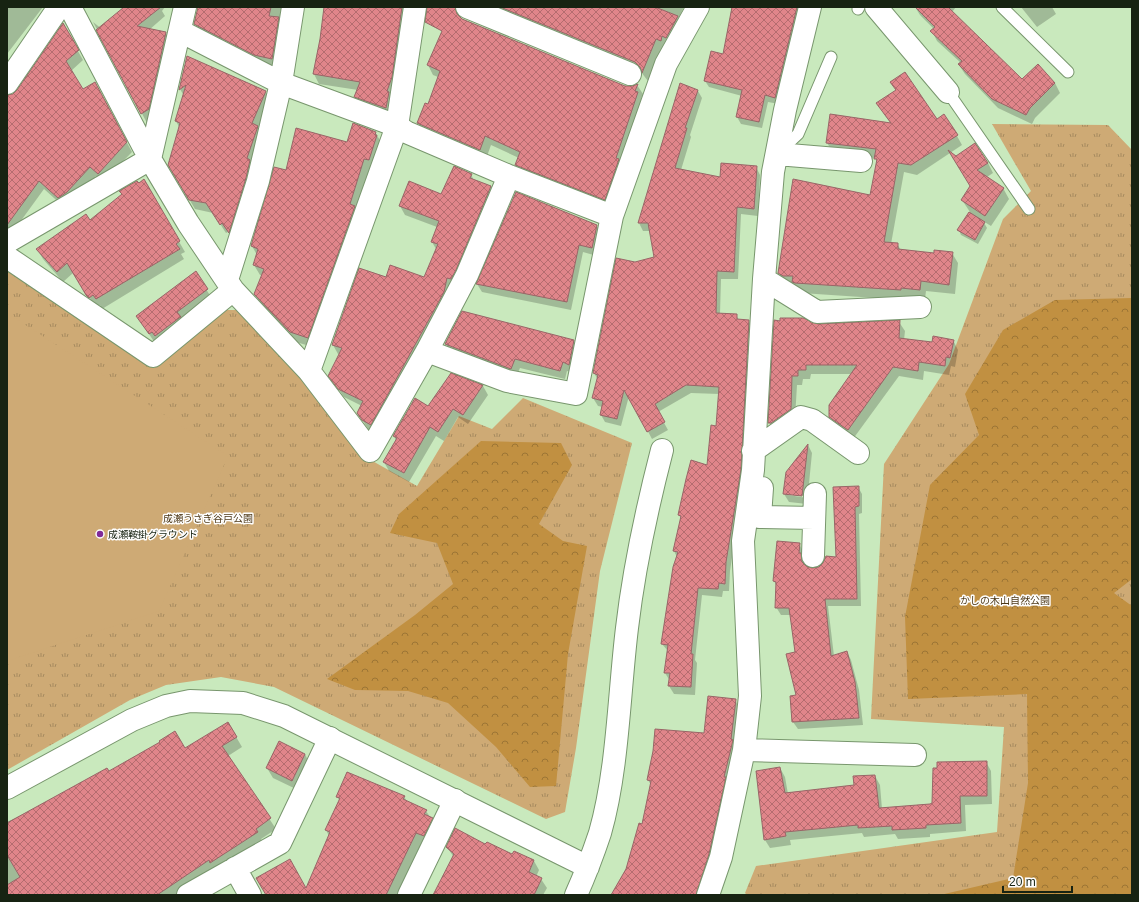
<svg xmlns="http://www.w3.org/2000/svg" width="1139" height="902" viewBox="0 0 1139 902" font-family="Arial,'Noto Sans JP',sans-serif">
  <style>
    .grass { fill: url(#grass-tufts) }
    .forest { fill: url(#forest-crowns) }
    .garden { fill: #ceaa75 }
    .shadow { fill: #0003; fill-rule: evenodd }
    .building { fill: url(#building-cross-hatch); stroke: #996567 }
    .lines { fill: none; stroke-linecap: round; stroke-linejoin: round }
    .service-casing { stroke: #78966d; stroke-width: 13 }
    .minor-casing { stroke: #78966d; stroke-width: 24 }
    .tertiary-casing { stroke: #78966d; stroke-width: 24 }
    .service { stroke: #fff; stroke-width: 11 }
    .minor { stroke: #fff; stroke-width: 22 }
    .tertiary { stroke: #fff; stroke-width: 22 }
    .poi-dot { fill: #7f2a99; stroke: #fefefe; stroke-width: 1.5 }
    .labels { text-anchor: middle; stroke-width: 3; stroke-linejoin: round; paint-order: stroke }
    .park-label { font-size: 10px; fill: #4d3817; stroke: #fefefe }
    .poi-label { font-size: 10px; fill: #172312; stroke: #fefefe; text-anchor: start }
  </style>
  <defs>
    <pattern id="grass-tufts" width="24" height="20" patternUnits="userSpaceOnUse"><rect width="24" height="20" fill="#ceaa75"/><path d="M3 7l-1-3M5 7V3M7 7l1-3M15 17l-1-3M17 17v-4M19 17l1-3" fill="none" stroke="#a68a5f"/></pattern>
    <pattern id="forest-crowns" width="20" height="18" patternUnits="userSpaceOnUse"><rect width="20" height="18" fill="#c19041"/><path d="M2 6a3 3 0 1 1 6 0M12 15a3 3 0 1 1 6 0" fill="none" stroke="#9c7535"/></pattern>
    <pattern id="building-cross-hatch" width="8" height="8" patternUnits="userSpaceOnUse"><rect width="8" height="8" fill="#e0858a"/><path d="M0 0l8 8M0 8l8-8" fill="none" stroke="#b56c6f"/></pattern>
  </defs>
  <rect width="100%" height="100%" fill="#c9e9bd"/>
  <path class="grass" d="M992 124 1108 125 1132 150V895H747L745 893 756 866 997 832 1004 727 871 719 884 464 949 364 1003 219 1031 191Z
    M7 270 154 368 226 310H238L301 378 360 454 417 486 459 416 492 429 523 398 632 443 600 571 576 748 565 812 546 819 274 687 221 677 166 685 130 700 7 770Z"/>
  <path class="forest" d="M1132 298V579L1114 593 1132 606V895H940L1013 878 1028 783 1027 694 908 699 905 617 930 485 979 435 965 394 1003 330 1055 300Z
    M481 441 561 443 572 465 539 524 563 541 587 546 568 654 556 786 530 787 496 747 448 703 408 691 355 690 327 679 415 615 453 584 437 543 390 533 399 514Z"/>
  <path class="garden" d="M7 313 228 456 159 611 7 661Z"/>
  <path class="shadow" d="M7 7H43L7 54Z
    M121 7H165L162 11 165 16 149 30 166 33 171 42 153 118 147 123 93 22 125 47 123 9Z
    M206 7H283L276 66 259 62 199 31 195 24Z
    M325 7H410L391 117 360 106 355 97 358 90 319 84 314 74 321 39Z
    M445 7H465L461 12 460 18 462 19 625 87H632L637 85 643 94 641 99 643 102 610 209 522 175 516 165 519 158 491 145 486 159 424 133 418 123 429 105 438 77 433 75 428 65 443 31Z
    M483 7H684L678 19 683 27 666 50 662 49 648 81 641 72Z
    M733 7H799L779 104 768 102 762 128 741 124 737 117 742 96 709 87 705 81 724 55Z
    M915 7H956L952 12 1022 81 1055 83 1060 93 1035 118 1032 124 998 108 965 74 959 65 961 63 937 41 932 31 934 29 920 15Z
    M1021 7H1052L1056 14 1037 27Z
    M63 25 83 60 71 71 83 91 100 93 132 152 103 182 96 176 73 202 64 207 44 189 7 240V96L13 95 18 91Z
    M187 57 265 91 271 101 258 128 263 136 234 241 228 232 226 233 213 213 195 209 169 165 179 127 176 121 184 96 180 89Z
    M680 85 698 91 702 98 690 135 691 137 681 170 721 178 756 167 760 175 758 216 741 214 738 279H721L720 314 736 315 739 320 749 321 753 328 744 477 730 571 729 591H723L722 597 702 595 695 660 697 663 695 695 674 694 669 686 670 681 665 673 668 651 662 644 677 557 674 551 681 519 679 515 708 466 717 427 719 394 691 393 658 412 668 430 652 439 629 396 621 426 605 422 601 415 603 407 598 406 593 398 598 380 594 373 635 263 655 257 650 231H643L639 223Z
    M883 113 937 120 957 136 962 145 917 175 904 172 891 244H897L901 250 935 254 952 253 958 263 955 294 926 291 925 299 906 300 801 293 796 286H789L784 283 779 273 871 196 877 162 875 158 833 152 827 143 892 125Z
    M375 132 381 142 375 170 370 168 313 347 296 342 261 304 255 294 263 276 260 275 254 265 257 255 252 246 287 172Z
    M956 157 988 163 993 173 987 177 1003 188 1009 199 991 226 983 221 987 228 978 244 961 235 959 230 970 212 962 200 971 187Z
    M471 174 474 181 490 187 495 196 376 433 368 429 358 413 362 406 344 397 329 376 340 354H338L333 345 386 278H424L436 249 432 242 437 227 405 215 400 206 442 196Z
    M144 181 185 252 181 254 184 259 102 309 100 305 96 307 73 273 63 282 43 259 37 249 90 222 123 195 120 192Z
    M597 226 601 233 597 256 583 252 571 310 482 292 477 284Z
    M195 272 213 300 155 343 137 316Z
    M775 322 817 326 899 322 905 331 904 340 932 343 953 340 958 350 955 367 951 366 949 375 924 371 923 380 899 376 853 439 836 426 830 417 852 374H811L810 379H803L802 385H797L795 419 775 432 769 422Z
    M574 341 579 350 574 373 567 371 565 379 520 368 516 377 451 353 446 344Z
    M451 374 483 386 488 395 468 424 458 417 444 441 436 436 409 482 389 471 384 462 396 441 394 436 428 407Z
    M808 445 812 453 807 504 789 502 784 494 787 473ZM788 493 808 496 807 498 788 495Z
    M858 487 862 494V513L859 514 861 606H828L834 656 847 652 851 660 859 690 863 725 798 729 793 722 791 697 797 696 796 652 791 615H781L776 607 777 587 774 581 799 544 803 551V559L805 567 812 569 819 568 837 558Z
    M735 700 740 709 714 863 703 895H612L626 869 643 825 651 785 648 780 705 734Z
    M228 723 242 747 228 756 276 829 261 839 263 842 178 895H7V822L109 772 185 750Z
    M305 754 310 765 298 790 273 778 267 768Z
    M986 762 991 771 992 804 965 805 966 831 930 834V837L898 839 895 834 864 837 862 833 790 840 791 845 770 848 765 840 780 768 785 777 788 794 855 786 875 776 880 785 882 809 931 805 933 803 938 770Z
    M404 796 407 802 426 811 438 829 429 846 422 842 398 892 400 895H267L306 890 329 836 326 830 340 801 337 797Z
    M486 845 513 855 514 852 534 861 539 870 536 877 541 879 547 888 543 895H435L453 856 447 847Z"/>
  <path class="building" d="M124 7H161L137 26 166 32 149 109 141 114 96 30Z
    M198 7H271L269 16 279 17 272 59 254 55 194 24Z
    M324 7H402L392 77 387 91 389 92 386 108 354 97 360 82 313 74 320 39Z
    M427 7H455L457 14 462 19 625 86H632L638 84 635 91 638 92 616 158 619 159 605 200 515 165 520 152 485 136 480 150 417 123 425 103 428 104 440 71 427 65 442 31 425 22Z
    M500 7H655L678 16 666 38 662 36 661 41 656 39 642 73 640 67 635 62Z
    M732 7H797L775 98 765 95 759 122 736 117 742 90 704 81 711 51 723 54Z
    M915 7H948L1022 79 1038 64 1055 83 1030 108 1026 115 992 99 958 64 962 61 930 31 935 27Z
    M63 23 79 50 66 61 83 89 95 82 127 142 98 174 90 167 67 192 58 198 39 181 7 225V95L13 94 17 90Z
    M187 56 266 91 252 123 258 126 247 158 250 160 246 178 229 233 222 223 220 225 206 203 189 200 168 165 180 123 175 121 186 85 179 90Z
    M905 72 937 119 944 114 958 135 911 165 898 163 884 242 898 243V249L934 253V250L953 252 949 285 921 281 920 290 901 288V290L795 283 792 282 793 276H783L778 273 793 179 870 195 877 159H874L876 149 826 143 830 114 891 123 876 103 896 90 890 82Z
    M680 83 698 90 685 128H687L675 168 720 177 721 163 757 166 754 209 737 207 734 272 717 271 716 313 737 314V319L749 320 741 469 726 562 725 584 719 583 718 589 698 588 691 654H693L691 687 668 686 670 673H664L668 645 661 644 673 567 678 552 673 551 681 516 678 515 686 479 691 460 707 465 711 425 716 426 719 387 686 385 655 404 665 422 647 432 624 390 617 419 600 415 603 401 592 398 598 375 593 373 616 258 635 262 654 257 648 223H638Z
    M353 123 376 132 375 135H377L369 160 364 159 350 204 355 206 308 338 290 332 254 294 264 269 253 265 258 249 251 246 274 167 286 170 296 128 347 142Z
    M975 143 988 163 977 170 1004 188 985 216 961 200 970 186 948 150 956 156Z
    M454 166 472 174 470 178 491 186 456 270 451 279 447 278 444 292 371 425 362 420 357 413 363 401 338 389 328 376 342 348 332 345 359 268 386 277 390 265 424 277 438 244 431 242 439 221 399 206 409 181 441 194Z
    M144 179 180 241 176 244 180 249 96 299 93 295 89 298 86 295 67 263 57 272 36 249 86 214 90 220 122 194 119 191 137 181 139 183Z
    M516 192 597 225 592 248 579 245 567 302 476 284Z
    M969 212 985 222 975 240 957 230Z
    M196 271 208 289 177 312 181 317 179 318 155 336 152 332 149 334 136 316Z
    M462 311 574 340 569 365 563 362 560 371 515 359 511 369 445 344Z
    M780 318H803L818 324 900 320 899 338 932 342 933 336 954 340 950 358 946 357 945 366 919 362 918 371 893 367 848 430 829 417V405L857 365H806V370H798V376H792L791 409 771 423H768L774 320 780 321Z
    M451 373 483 385 463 415 453 409 438 432 430 427 404 473 383 462 397 438 393 436 415 398 428 406Z
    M808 444 802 496 783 494 786 472Z
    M859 486V506L855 507 857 599H825L831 656 847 651 855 682 859 718 792 722 790 696 796 695 786 654 795 652 789 608H775L776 582 773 581 777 541 800 543 799 553H801L802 562 806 566 812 568 819 567 823 563 826 556 836 557 833 487Z
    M708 696 736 699 731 739 733 740 724 777H726L709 854 696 895H611L626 869 639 823 642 824 651 781 647 780 653 751 655 729 704 733Z
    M228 722 237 737 222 746 271 818 256 829 258 832 210 863 209 860 157 895H7V885L20 877 7 855V823L107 768 109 771 160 742 159 741 175 731 185 748Z
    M279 741 305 754 292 781 266 768Z
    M987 761V796H960L961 823 926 825V828L892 830V826L858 828V825L785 832 786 836 764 840 756 771 780 767 785 793 854 785 853 776 875 775 879 808 930 804 932 803 933 768H937V762Z
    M347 772 405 796 403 799 427 810 424 814 433 818 424 836 416 833 386 895H266L256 878 290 859 306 888 330 832 325 830 340 798 336 797Z
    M455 828 485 844 487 842 512 854 514 851 534 860 529 872 542 878 534 895H433L454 854 446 847Z"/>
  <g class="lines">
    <defs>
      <path id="service" d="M1002 7 1068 72
        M858 9 859 7
        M948 92 1029 209
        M779 152 798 134 831 57"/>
      <path id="minor" d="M70 7 150 159 188 223 233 290 309 371 370 451 427 351 467 275 509 176
        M467 7 630 74
        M876 7 948 92
        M180 31 281 83 397 126 406 132 509 176 612 216
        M7 83 59 7
        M777 154 861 161
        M7 242 150 159 185 7
        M7 257 153 356 233 290
        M764 279 817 312 920 307
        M227 280 258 181 281 83 293 7
        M427 351 507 381 576 394 612 216 666 64 698 7
        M309 371 397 126 415 7
        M753 451 801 417 812 420 858 453
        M762 488 760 517 814 518
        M813 556 815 494
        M744 750 915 755
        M235 868 250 895
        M188 895 280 843 330 738
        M409 895 455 800
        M708 895 721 857 744 750 750 696 743 541 753 470 764 279 773 172 785 110 810 7"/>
      <path id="tertiary" d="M7 788 132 720 166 706 190 701 243 703 284 716 588 867
        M576 895C585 875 593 854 600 833 618 770 619 693 627 628 634 568 647 508 662 450"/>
    </defs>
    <use href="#service" class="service-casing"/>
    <use href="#minor" class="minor-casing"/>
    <use href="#tertiary" class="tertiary-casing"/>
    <use href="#service" class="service"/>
    <use href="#minor" class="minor"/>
    <use href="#tertiary" class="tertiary"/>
  </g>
  <circle class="poi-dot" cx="100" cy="534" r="4"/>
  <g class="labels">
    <g class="park-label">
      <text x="208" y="522">成瀬うさぎ谷戸公園</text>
      <text x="1005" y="604">かしの木山自然公園</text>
    </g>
    <g class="poi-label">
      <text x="108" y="538">成瀬鞍掛グラウンド</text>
    </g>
  </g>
  <rect width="1139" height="902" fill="none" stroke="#172312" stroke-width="16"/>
  <path d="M1003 886v6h69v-6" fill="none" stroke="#172312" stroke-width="2"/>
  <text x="1009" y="886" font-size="12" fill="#172312" stroke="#fefefe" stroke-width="3" paint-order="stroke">20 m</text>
</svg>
